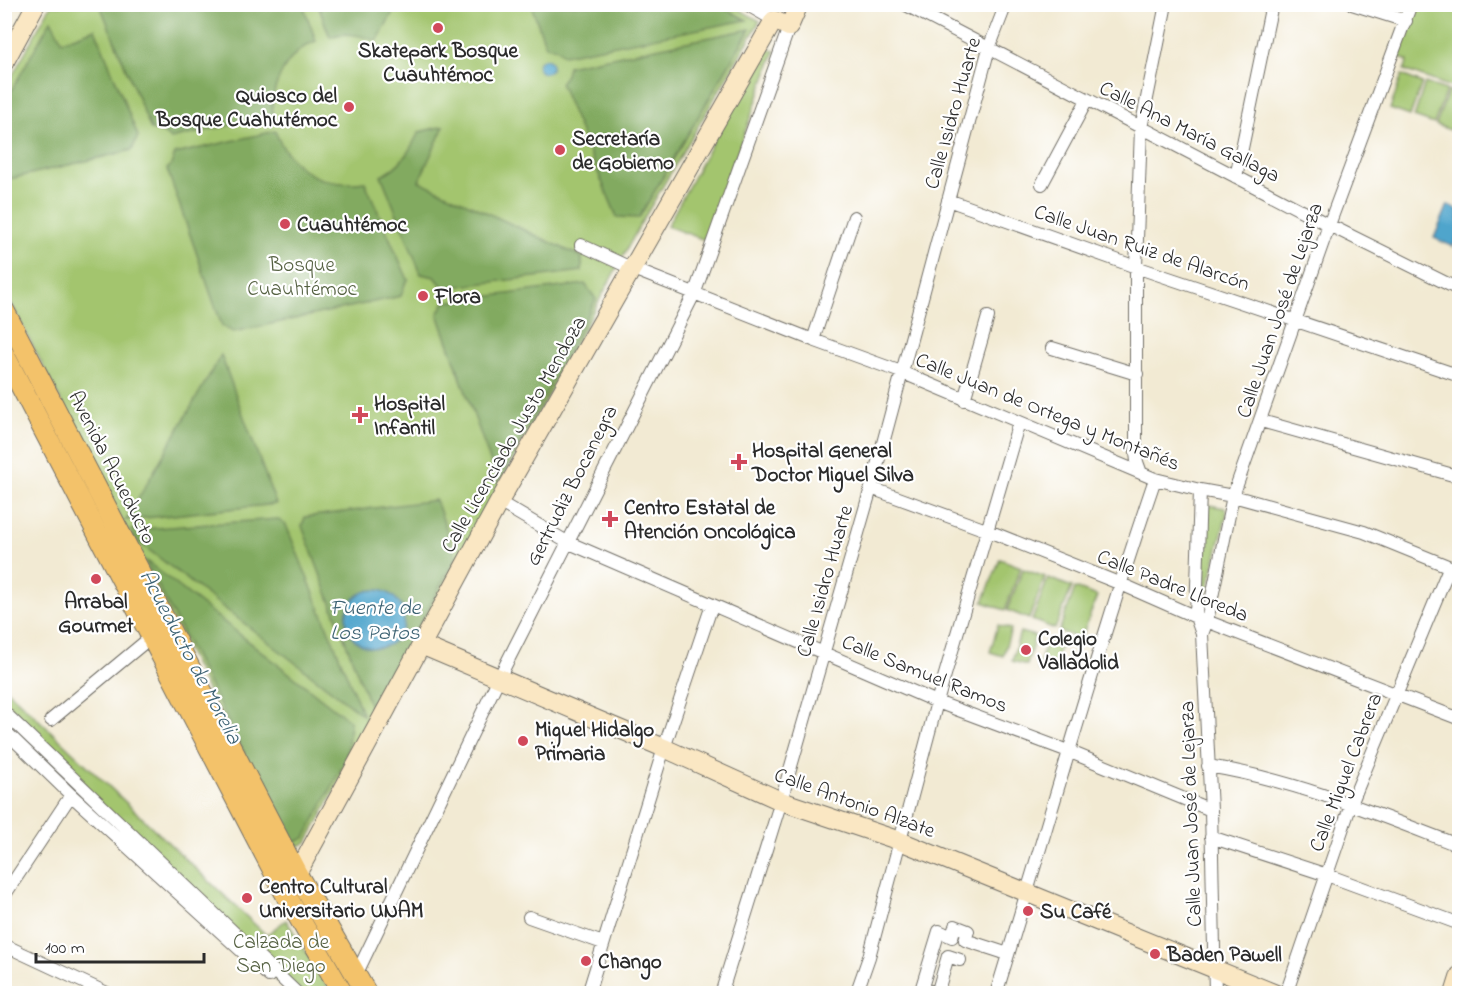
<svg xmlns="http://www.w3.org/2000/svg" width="1464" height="998" viewBox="0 0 1464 998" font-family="'Indie Flower',sans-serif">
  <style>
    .green { fill: #a3c56e; stroke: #67784c; stroke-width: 1.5 }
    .forest { fill: #82aa61; stroke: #566a46; stroke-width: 1.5 }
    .water { fill: #50a5cc; stroke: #3e687c; stroke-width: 1.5 }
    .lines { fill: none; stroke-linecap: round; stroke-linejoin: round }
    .stream { stroke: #50a5cc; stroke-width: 3 }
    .street-casing { stroke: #716e66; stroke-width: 14 }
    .secondary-casing { stroke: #716e66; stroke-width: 20 }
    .primary-casing { stroke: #716e66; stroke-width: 22 }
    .street { stroke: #fff; stroke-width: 12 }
    .secondary { stroke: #fae7c3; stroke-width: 18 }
    .primary { stroke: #f3c26a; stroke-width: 20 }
    .poi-dot { fill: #d1495b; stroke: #fff; stroke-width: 2 }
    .labels { text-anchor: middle; stroke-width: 4.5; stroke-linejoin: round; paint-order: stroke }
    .poi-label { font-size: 21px; font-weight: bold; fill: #2b2b2b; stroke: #fff; text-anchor: start }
    .street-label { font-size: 21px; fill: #2b2b2b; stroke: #fff }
    .park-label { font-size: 21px; fill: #556142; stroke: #fff }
    .water-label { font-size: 22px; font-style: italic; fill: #3c6273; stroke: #fff }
  </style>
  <rect width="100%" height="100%" fill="#fff"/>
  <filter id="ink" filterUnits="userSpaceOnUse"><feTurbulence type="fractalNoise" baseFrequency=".0167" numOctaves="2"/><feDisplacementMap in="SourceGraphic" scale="12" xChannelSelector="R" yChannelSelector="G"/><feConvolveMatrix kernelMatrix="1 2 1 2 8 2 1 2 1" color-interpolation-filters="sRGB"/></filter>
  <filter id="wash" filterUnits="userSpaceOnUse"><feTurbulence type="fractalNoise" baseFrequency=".008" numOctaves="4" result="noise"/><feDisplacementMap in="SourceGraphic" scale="24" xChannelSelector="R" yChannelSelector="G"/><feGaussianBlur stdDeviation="1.35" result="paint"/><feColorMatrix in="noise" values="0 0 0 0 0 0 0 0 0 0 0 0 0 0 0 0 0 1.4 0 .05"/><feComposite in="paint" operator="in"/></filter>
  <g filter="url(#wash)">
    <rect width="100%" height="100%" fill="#f2ead3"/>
    <path class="green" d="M729 4 760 21 641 223 307 842 289 851 5 291V89L51 5Z
      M1417 5H1459V90L1404 70 1408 61 1398 57Z
      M764 47 775 51 705 240 667 226Z
      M1402 75 1422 83 1410 116 1390 109Z
      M1425 83 1446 90 1434 124 1414 117Z
      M1448 91 1459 95V123L1456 132 1436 125Z
      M1203 504 1225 508 1227 513 1205 600 1201 507Z
      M1000 559 1021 567 1005 610 983 602Z
      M1023 569 1045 577 1029 619 1007 610Z
      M1048 578 1072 587 1055 629 1032 620Z
      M1075 588 1097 596 1081 639 1059 631Z
      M998 625 1011 629 1003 656 990 652Z
      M1020 632 1035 636 1027 665 1012 661Z
      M1046 641 1060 645 1052 674 1038 670Z
      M4 687 266 935 286 920 332 993H291L5 728Z"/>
    <path class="forest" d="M100 5H303L316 41C288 51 269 87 273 115L171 139 162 132 151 130Z
      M318 5V4L397 5 377 41C362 36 345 31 330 37Z
      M531 5H718L747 20 564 55 556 48 546 46Z
      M51 20 62 41 95 29 138 136 132 150 5 180V102Z
      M750 29 639 218 617 217 560 83 566 75 568 66Z
      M444 126 419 181 582 257V271L444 288 435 277 421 274 381 175C401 167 410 150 419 132Z
      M275 131C292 172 322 188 365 182L408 280 405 284 401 296 233 332 222 326 167 169 171 165 175 154Z
      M585 284 596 299 498 483 438 314 445 302Z
      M221 355 276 504 126 520Z
      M436 500 456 557 372 712 302 526 305 517Z
      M277 519 286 525 363 715 136 540 131 530Z
      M145 560 350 721 347 758 305 838 291 844Z"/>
    <path class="water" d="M538 66a7 7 0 1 1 14 0a7 7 0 1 1-14 0Z
      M1448 205 1459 210V231L1453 247 1434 238Z
      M346 619a29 29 0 1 1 58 0a29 29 0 1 1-58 0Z"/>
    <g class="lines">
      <path class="stream" d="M4 333 73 465"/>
    </g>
  </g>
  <g filter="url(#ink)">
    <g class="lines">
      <defs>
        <path id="street" d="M746 4 774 20
          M904 4 1329 225 1460 290
          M1352 4 1406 21
          M1236 177 1272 4
          M1042 184 1087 100
          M948 200 1136 267 1460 376
          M581 245 633 269 813 340 901 372 1155 479 1200 490 1233 496 1364 532 1460 571
          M813 340 854 217
          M1052 348 1137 374
          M964 400 988 317
          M1261 421 1460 477
          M1141 473 1137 462 1136 452V267L1141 128 1166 4
          M871 488 986 530 1121 584 1196 617 1460 719
          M1200 490 1196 617 1202 634 1211 810 1215 994
          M499 502 567 542 937 702 1068 751 1211 810
          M1202 634 1207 621 1233 496 1329 225 1411 4
          M4 712 298 994
          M51 720 151 637
          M4 730 71 795 269 976
          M1208 766C1295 780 1377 814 1460 846
          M1211 837 1327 875 1460 924
          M4 896 71 795
          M529 917 603 943
          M4 945 109 994
          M356 975 499 678 695 292 789 27
          M588 994 664 748 712 605
          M721 994 781 801 871 488 989 48 1006 4
          M856 994 869 957 937 702 1019 422
          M936 994 922 987 939 931 952 937 955 926 968 931 965 940 1008 954
          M937 994 948 956 960 960
          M996 994C1049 822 1097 649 1155 479
          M1286 994 1351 804 1449 568"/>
        <path id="secondary" d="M4 63 36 4
          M421 645 664 748 781 801 900 841 1276 994
          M297 874 499 502 774 20 789 27 799 4
          M1454 994 1460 975"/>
        <path id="primary" d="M4 310 297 874 367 994
          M4 354 287 897 343 994"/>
      </defs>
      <use href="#street" class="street-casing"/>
      <use href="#secondary" class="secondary-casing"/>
      <use href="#primary" class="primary-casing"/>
      <use href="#street" class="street"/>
      <use href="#secondary" class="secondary"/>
      <use href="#primary" class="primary"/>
    </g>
  </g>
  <g class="poi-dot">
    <circle cx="438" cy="28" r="6"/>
    <circle cx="349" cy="107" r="6"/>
    <circle cx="560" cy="150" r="6"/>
    <circle cx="285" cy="224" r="6"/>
    <circle cx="423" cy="296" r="6"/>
    <path d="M357 406h6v6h6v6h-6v6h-6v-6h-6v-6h6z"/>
    <path d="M736 453h6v6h6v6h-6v6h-6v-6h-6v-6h6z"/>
    <path d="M607 510h6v6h6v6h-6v6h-6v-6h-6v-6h6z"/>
    <circle cx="96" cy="579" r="6"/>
    <circle cx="1026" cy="650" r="6"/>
    <circle cx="523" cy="741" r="6"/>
    <circle cx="247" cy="898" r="6"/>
    <circle cx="1028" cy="911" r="6"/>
    <circle cx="1155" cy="954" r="6"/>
    <circle cx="586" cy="961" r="6"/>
  </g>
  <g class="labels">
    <g class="poi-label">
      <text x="438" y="57" text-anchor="middle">Skatepark Bosque<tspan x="438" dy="24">Cuauhtémoc</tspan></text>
      <text x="337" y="102" text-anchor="end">Quiosco del<tspan x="337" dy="24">Bosque Cuahutémoc</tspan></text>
      <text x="572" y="145">Secretaría<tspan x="572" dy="24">de Gobierno</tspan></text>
      <text x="297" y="231">Cuauhtémoc</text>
      <text x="435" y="303">Flora</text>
      <text x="374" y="410">Hospital<tspan x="374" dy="24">Infantil</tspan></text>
      <text x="752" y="457">Hospital General<tspan x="752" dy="24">Doctor Miguel Silva</tspan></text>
      <text x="624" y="514">Centro Estatal de<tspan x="624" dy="24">Atención Oncológica</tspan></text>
      <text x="96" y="608" text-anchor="middle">Arrabal<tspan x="96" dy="24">Gourmet</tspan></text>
      <text x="1038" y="645">Colegio<tspan x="1038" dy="24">Valladolid</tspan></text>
      <text x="535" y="736">Miguel Hidalgo<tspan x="535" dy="24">Primaria</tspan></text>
      <text x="259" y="893">Centro Cultural<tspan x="259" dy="24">Universitario UNAM</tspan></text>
      <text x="1040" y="918">Su Café</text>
      <text x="1167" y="961">Baden Pawell</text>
      <text x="598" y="968">Chango</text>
    </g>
    <g class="street-label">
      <text transform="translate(952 113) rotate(-74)" y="7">Calle Isidro Huarte</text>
      <text transform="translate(1190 131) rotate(27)" y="7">Calle Ana María Gallaga</text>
      <text transform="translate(1142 247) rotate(19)" y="7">Calle Juan Ruiz de Alarcón</text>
      <text transform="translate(1279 310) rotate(-71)" y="7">Calle Juan José de Lejarza</text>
      <text transform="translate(1048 411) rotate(22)" y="7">Calle Juan de Ortega y Montañés</text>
      <text transform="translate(513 434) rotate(-60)" y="7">Calle Licenciado Justo Mendoza</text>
      <text transform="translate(113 467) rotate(63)" y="7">Avenida Acueducto</text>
      <text transform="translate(571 485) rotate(-63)" y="7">Gertrudiz Bocanegra</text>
      <text transform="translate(824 581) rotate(-74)" y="7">Calle Isidro Huarte</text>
      <text transform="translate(1173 585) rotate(22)" y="7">Calle Padre Lloreda</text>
      <text transform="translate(925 673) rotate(22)" y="7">Calle Samuel Ramos</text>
      <text transform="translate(1345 772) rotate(-69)" y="7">Calle Miguel Cabrera</text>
      <text transform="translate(855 802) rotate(20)" y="7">Calle Antonio Alzate</text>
      <text transform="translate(1190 814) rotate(-92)" y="7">Calle Juan José de Lejarza</text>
    </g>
    <g class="park-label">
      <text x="302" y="271">Bosque<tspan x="302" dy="24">Cuauhtémoc</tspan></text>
      <text x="281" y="948">Calzada de<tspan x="281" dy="24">San Diego</tspan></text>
    </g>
    <g class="water-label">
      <text x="375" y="614">Fuente de<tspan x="375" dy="25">Los Patos</tspan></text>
      <text transform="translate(192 656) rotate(62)" y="8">Acueducto de Morelia</text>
    </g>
  </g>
  <rect width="1464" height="998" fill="none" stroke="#fff" stroke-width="24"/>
  <path d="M36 953v9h168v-9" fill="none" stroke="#2b2b2b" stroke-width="3"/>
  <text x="45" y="953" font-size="18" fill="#2b2b2b" stroke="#ffffff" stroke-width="4.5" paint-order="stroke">100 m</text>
</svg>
